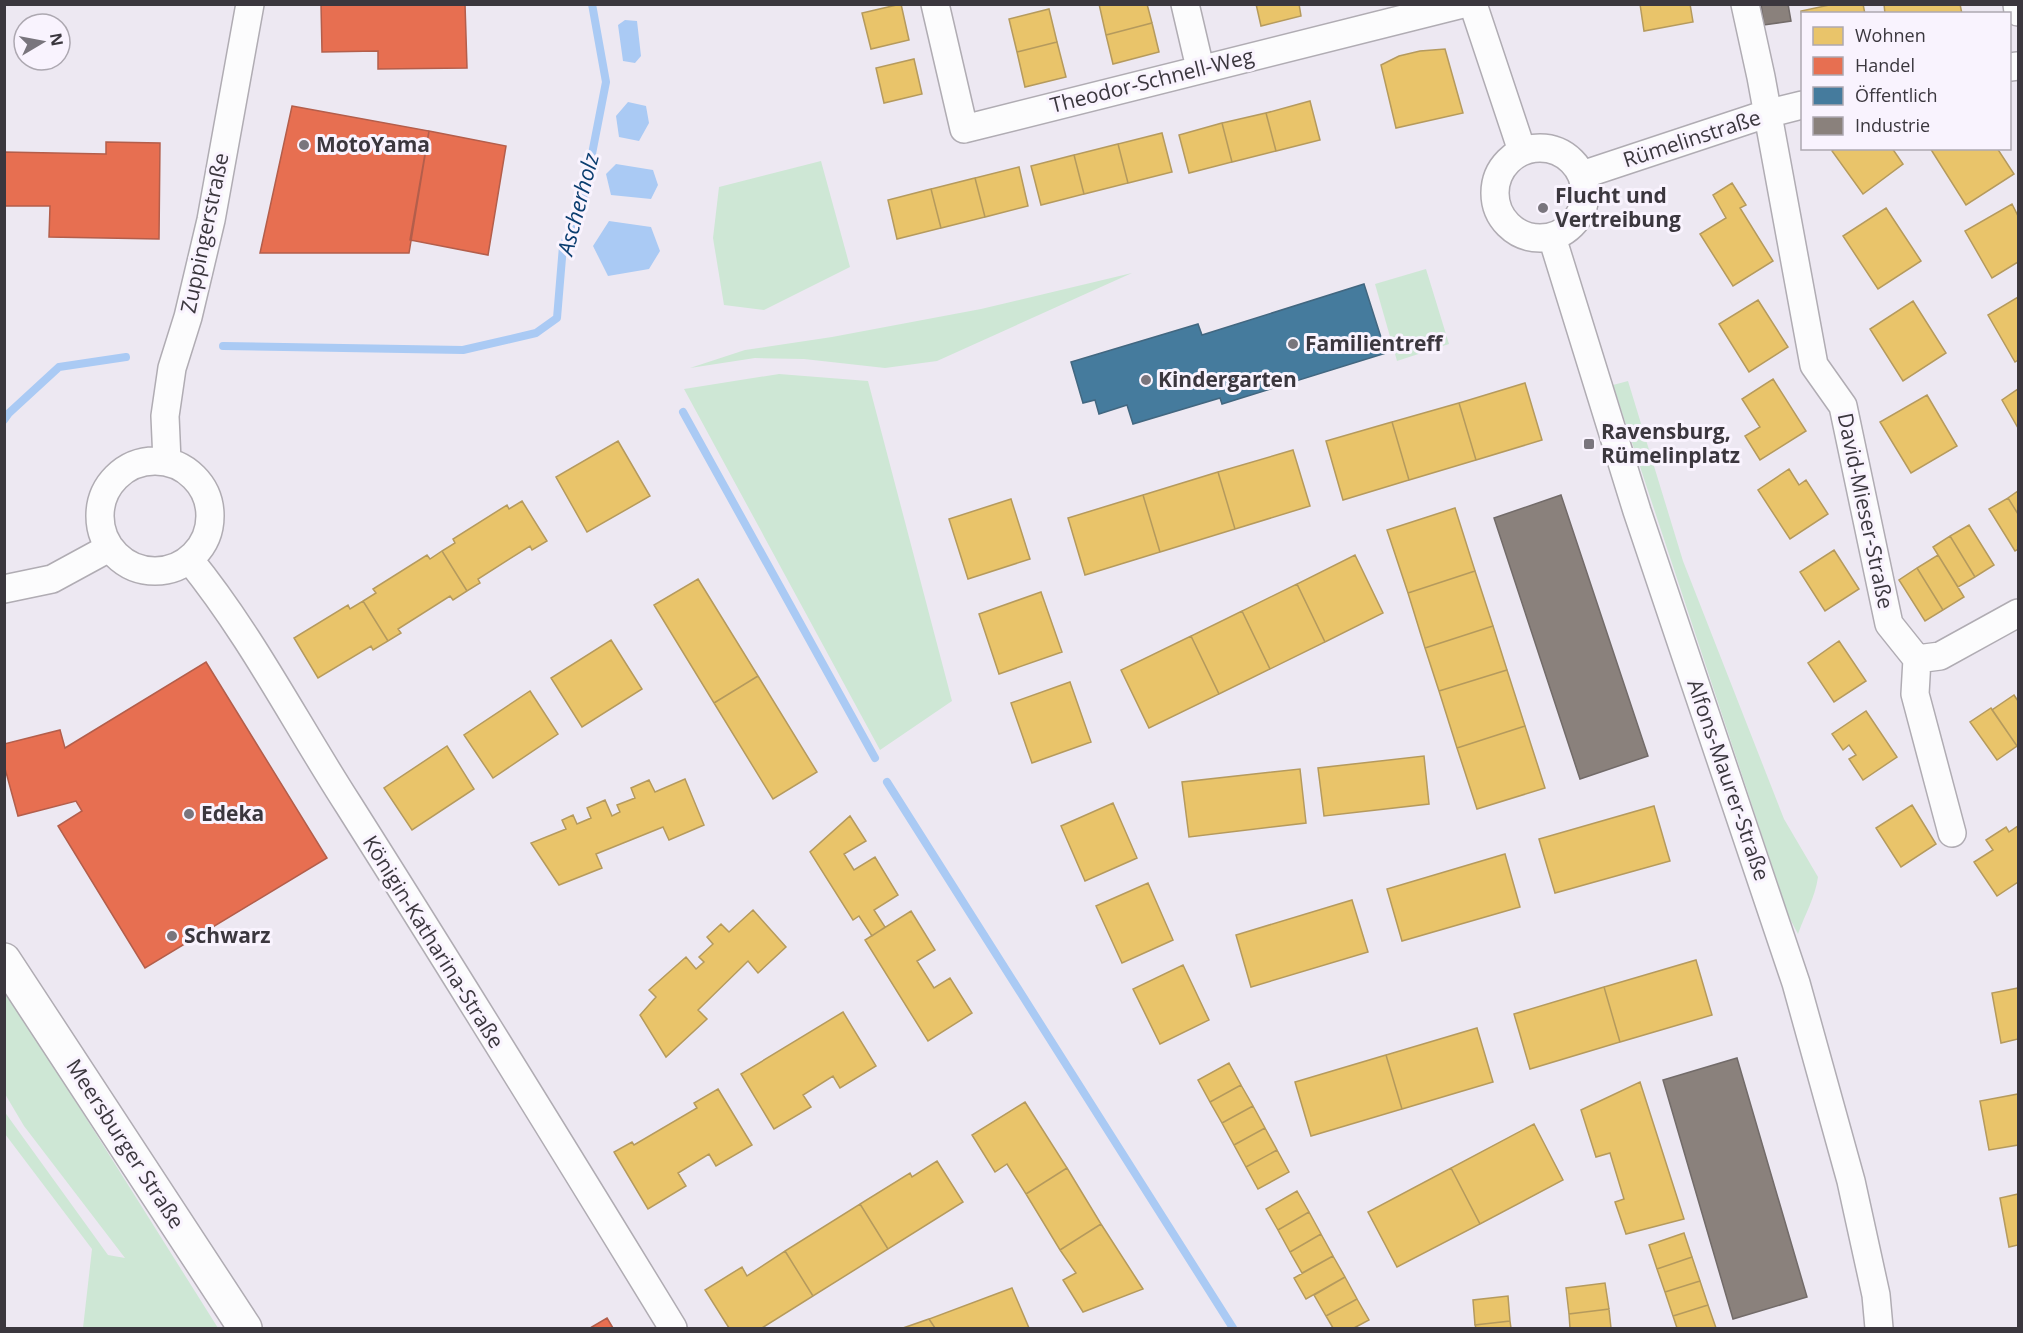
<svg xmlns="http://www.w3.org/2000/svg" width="2023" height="1333" viewBox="0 0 2023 1333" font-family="'Open Sans',sans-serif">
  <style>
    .green { fill: #cee7d5 }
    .water { fill: #aacaf4 }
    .homes { fill: #e9c46a; stroke: #b59a5d; stroke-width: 1.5 }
    .shops { fill: #e76f51; stroke: #b35e4b; stroke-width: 1.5 }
    .public { fill: #457b9d; stroke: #426780; stroke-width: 1.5 }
    .industry { fill: #8a817c; stroke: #726b69; stroke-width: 1.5 }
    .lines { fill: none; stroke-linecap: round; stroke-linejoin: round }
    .stream { stroke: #aacaf4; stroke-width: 8 }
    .minor-casing { stroke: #b0acb3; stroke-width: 30 }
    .tertiary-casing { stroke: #b0acb3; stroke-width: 36 }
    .minor { stroke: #fcfcfd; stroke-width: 27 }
    .tertiary { stroke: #fcfcfd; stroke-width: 33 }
    .poi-dot { fill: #79757d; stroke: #f9f3fe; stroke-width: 2 }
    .labels { text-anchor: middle; stroke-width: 6; stroke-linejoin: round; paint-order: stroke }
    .street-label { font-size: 21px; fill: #3b373e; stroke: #f9f3fe }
    .poi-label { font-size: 21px; font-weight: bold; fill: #3b373e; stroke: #f9f3fe; text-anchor: start }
    .water-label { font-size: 22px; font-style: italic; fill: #0a3d6f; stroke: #f9f3fe }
  </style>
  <rect width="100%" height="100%" fill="#ede8f2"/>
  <path class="green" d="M821 161 850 267 764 310 724 305 713 238 719 187Z
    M1426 269 1449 344 1397 361 1375 284Z
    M1132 273 937 361 885 368 804 359 755 358 690 368 745 350 832 337 981 309Z
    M779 374 868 381 952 701 880 750 684 389Z
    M1628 381 1683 561 1784 819 1818 877C1815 898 1805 914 1798 934L1789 917 1613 385Z
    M5 989 218 1328H83L92 1249 5 1134 4 1111 108 1255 125 1258 24 1126 5 1094Z"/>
  <path class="water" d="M625 20 637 21 641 56 635 63 623 61 618 25Z
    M628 102 646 106 649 123 639 141 619 137 616 116Z
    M616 164 653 170 658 185 651 199 611 195 606 174Z
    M609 221 651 227 660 251 649 269 608 276 593 246Z"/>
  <path class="homes" d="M901 4 909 40 871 49 862 13Z
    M1099 4H1147L1152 23 1106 35Z
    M1256 4H1299L1301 16 1261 26Z
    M1640 4H1690L1693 22 1644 31Z
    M1834 4H1863L1865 14H1802V17L1801 11Z
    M1884 4H1960L1962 14H1885Z
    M1049 9 1057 42 1017 52 1009 19Z
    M1152 23 1159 52 1113 64 1106 35Z
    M1057 42 1066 77 1025 87 1017 52Z
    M1445 49 1463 113 1396 128 1381 65 1399 56 1420 51Z
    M914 59 922 94 884 103 876 68Z
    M1310 101 1320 140 1276 151 1266 113Z
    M1266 113 1276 151 1232 162 1222 123Z
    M1222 123 1232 162 1189 173 1179 135Z
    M1162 133 1172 172 1128 183 1118 144Z
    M1118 144 1128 183 1084 194 1074 155Z
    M1836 148H1892L1903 164 1863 194 1832 151Z
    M1930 148H1997L2014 174 1966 205Z
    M1074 155 1084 194 1041 205 1031 166Z
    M1019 167 1028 206 985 217 975 178Z
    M975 178 985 217 941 228 931 189Z
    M1732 183 1746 205 1740 208 1773 261 1733 286 1700 234 1726 218 1713 195Z
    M931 189 941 228 897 239 888 200Z
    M2012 204 2018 216V262L1992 278 1965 231Z
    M1886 208 1921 261 1878 289 1843 236Z
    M2018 297V360L2015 362 1988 315Z
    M1758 300 1788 347 1749 372 1719 324Z
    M1913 301 1946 353 1903 381 1870 329Z
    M1773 379 1806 431 1760 460 1745 436 1760 427 1742 399Z
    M1525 383 1542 440 1476 460 1459 403Z
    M2018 389V428L2002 400Z
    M1927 395 1957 446 1911 473 1880 422Z
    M1459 403 1476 460 1409 480 1392 422Z
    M1392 422 1409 480 1343 500 1326 441Z
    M618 441 650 496 587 532 556 477Z
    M1293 450 1310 506 1235 529 1218 472Z
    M1789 469 1799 485 1806 480 1828 514 1790 539 1758 490Z
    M1218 472 1235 529 1160 552 1143 495Z
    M2018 491V514L2008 498Z
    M1143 495 1160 552 1085 575 1068 518Z
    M2008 498 2018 514V549L2015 551 1989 509Z
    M1011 499 1030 559 968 579 949 519Z
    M522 501 547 541 532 550 530 546 478 579 480 583 467 591 442 551 455 543 453 539 507 505 509 509Z
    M1455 508 1475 571 1408 593 1387 530Z
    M1969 525 1994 565 1975 577 1950 536Z
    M1950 536 1975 577 1958 587 1933 547Z
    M1834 550 1859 589 1825 611 1800 572Z
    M442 551 467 591 453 600 450 596 398 629 401 633 388 641 363 601 376 593 373 589 427 555 430 559Z
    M1355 555 1383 613 1325 642 1297 584Z
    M1938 555 1964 597 1943 610 1917 568Z
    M1917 568 1943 610 1925 621 1899 580Z
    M1475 571 1493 626 1425 648 1408 593Z
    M698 579 758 676 714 703 654 605Z
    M1297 584 1325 642 1270 669 1242 611Z
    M1041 592 1062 652 999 674 979 614Z
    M363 601 388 641 373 650 371 646 318 678 294 638 348 605 350 609Z
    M1242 611 1270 669 1219 694 1191 636Z
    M1493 626 1507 670 1439 691 1425 648Z
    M1191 636 1219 694 1149 728 1121 670Z
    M611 640 642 689 582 727 551 678Z
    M1839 641 1866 681 1834 702 1808 663Z
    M1507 670 1525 726 1457 748 1439 691Z
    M758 676 817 772 773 799 714 703Z
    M1070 682 1091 742 1032 763 1011 703Z
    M530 691 558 734 493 778 464 735Z
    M2014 695 2018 701V745L2017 746 1992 710Z
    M1991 708 2017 746 1997 760 1970 722Z
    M1866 711 1897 757 1863 780 1849 759 1856 755 1849 745 1843 750 1832 734Z
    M1525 726 1545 788 1477 809 1457 748Z
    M447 746 474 789 412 830 384 788Z
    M1424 756 1429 804 1324 816 1318 768Z
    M1300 769 1306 823 1189 837 1182 782Z
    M685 779 704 825 669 840 663 827 596 854 602 868 559 885 531 843 566 829 562 820 573 815 577 824 591 818 587 808 605 800 612 816 620 812 617 805 635 798 631 788 649 780 655 792Z
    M1113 803 1137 858 1085 881 1061 826Z
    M1912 805 1936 844 1901 867 1876 828Z
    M1654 806 1670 861 1555 893 1539 839Z
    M850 816 866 841 844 854 854 870 875 857 898 895 874 910 885 927 872 936 859 916 853 920 810 852Z
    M2018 826V882L1997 896 1974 862 1993 850 1986 840 2006 827 2009 832Z
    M1505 854 1520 907 1402 941 1387 889Z
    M1148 883 1173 940 1122 963 1096 906Z
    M1352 900 1368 952 1251 987 1236 935Z
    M753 910 786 947 758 973 748 961 698 1010 707 1019 666 1057 640 1015 656 997 649 990 686 957 696 969 704 962 699 957 713 944 707 937 721 924 729 932Z
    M911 911 935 950 917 961 934 988 950 978 972 1013 928 1041 865 940Z
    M1696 960 1712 1015 1620 1042 1604 987Z
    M1183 965 1209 1020 1160 1044 1133 989Z
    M1604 987 1620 1042 1530 1069 1514 1014Z
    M2018 988V1039L2001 1043 1992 993Z
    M843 1012 876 1066 840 1088 833 1076 803 1095 811 1107 774 1129 741 1074Z
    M1477 1028 1493 1082 1402 1109 1386 1055Z
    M1386 1055 1402 1109 1311 1136 1295 1082Z
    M1229 1063 1241 1085 1210 1102 1198 1080Z
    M1640 1082 1684 1219 1626 1234 1615 1202 1624 1199 1610 1153 1596 1157 1581 1110Z
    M1241 1085 1253 1106 1222 1123 1210 1102Z
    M718 1089 752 1145 716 1166 709 1154 678 1173 686 1186 648 1209 614 1152 632 1142 634 1145 697 1108 694 1103Z
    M2018 1094V1145L1989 1150 1980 1101Z
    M1025 1102 1067 1168 1026 1194 1007 1164 995 1172 972 1135Z
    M1253 1106 1265 1128 1234 1145 1222 1123Z
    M1534 1124 1563 1180 1480 1224 1451 1168Z
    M1265 1128 1277 1150 1246 1167 1234 1145Z
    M1277 1150 1289 1172 1258 1189 1246 1167Z
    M937 1161 963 1202 888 1249 860 1204 910 1173 912 1177Z
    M1067 1168 1101 1224 1060 1250 1026 1194Z
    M1451 1168 1480 1224 1397 1267 1368 1212Z
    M1297 1191 1309 1212 1278 1230 1266 1209Z
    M2018 1194V1245L2009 1247 2000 1198Z
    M860 1204 888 1249 813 1296 785 1251Z
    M1309 1212 1321 1234 1290 1252 1278 1230Z
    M1101 1224 1143 1289 1083 1312 1063 1280 1076 1273 1060 1250Z
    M1684 1233 1692 1257 1657 1269 1649 1245Z
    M1321 1234 1333 1256 1302 1273 1290 1252Z
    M785 1251 813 1296 762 1328H729L705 1290 742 1267 747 1276Z
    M1333 1256 1345 1277 1306 1299 1294 1278Z
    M1692 1257 1700 1281 1665 1292 1657 1269Z
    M1345 1277 1357 1299 1326 1316 1314 1295Z
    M1700 1281 1708 1305 1673 1316 1665 1292Z
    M1605 1283 1609 1309 1569 1314 1566 1288Z
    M1012 1288 1029 1328H935L929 1319Z
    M1508 1296 1510 1321 1475 1325 1473 1300Z
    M1357 1299 1369 1320 1354 1328H1333L1326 1316Z
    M1708 1305 1716 1328H1677L1673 1316Z
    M1609 1309 1611 1328H1570L1569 1314Z
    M929 1319 935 1328H903Z
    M1510 1321 1511 1328H1476L1475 1325Z"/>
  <path class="shops" d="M321 4H465L467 68 378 69V51L322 52Z
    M292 106 429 131 409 253H260Z
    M429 131 506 146 488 255 410 240Z
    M106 142 160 143 159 239 49 237 50 206H4V152L106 154Z
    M206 662 327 858 145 968 58 826 82 811 76 801 18 816 4 765V744L60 730 65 748Z
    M607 1318 613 1328H590Z"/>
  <path class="public" d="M1364 284 1386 353 1222 404 1220 398 1133 424 1127 405 1099 414 1095 400 1083 403 1071 362 1198 324 1202 335Z"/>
  <path class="industry" d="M1761 4H1788L1791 21 1764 25Z
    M1561 495 1648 756 1580 779 1494 518Z
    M1737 1058 1807 1297 1733 1319 1663 1080Z"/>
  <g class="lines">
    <path class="stream" d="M223 346 463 350 536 333 557 318 563 246 583 200 606 82 592 4
      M683 412 875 758
      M4 420 9 413 59 367 126 357
      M887 782 1233 1328"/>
    <defs>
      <path id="minor" d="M935 4 964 129 1463 4
        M1185 4 1200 68
        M1473 4 1522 151
        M1745 4 1761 77 1814 365 1843 406 1889 624 1917 659 1915 694 1952 833
        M2017 4 2018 12
        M2010 67 2018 66
        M1495 193a45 45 0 1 1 90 0a45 45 0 1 1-90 0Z
        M1582 175 1766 114 1802 105
        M1552 237 1637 511 1796 983 1851 1181 1876 1295 1879 1328
        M100 516a55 55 0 1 1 110 0a55 55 0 1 1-110 0Z
        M167 461 165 416 172 368 188 317 211 220 250 4
        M189 559C251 635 295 722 348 804 458 978 566 1153 673 1328
        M4 589 52 579 109 548
        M1917 659 1940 656 2018 613"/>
      <path id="tertiary" d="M4 960 245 1328"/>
    </defs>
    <use href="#minor" class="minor-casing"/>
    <use href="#tertiary" class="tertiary-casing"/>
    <use href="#minor" class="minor"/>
    <use href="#tertiary" class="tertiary"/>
  </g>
  <g class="poi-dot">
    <circle cx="304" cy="145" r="6"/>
    <circle cx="1543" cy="208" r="6"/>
    <circle cx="1293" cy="344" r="6"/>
    <circle cx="1146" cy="380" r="6"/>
    <rect x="1583" y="438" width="12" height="12" rx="3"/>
    <circle cx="189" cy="814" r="6"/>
    <circle cx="172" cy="936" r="6"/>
  </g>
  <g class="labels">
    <g class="street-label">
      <text transform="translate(1152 81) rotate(-14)" y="7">Theodor-Schnell-Weg</text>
      <text transform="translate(1692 139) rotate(-18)" y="7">Rümelinstraße</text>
      <text transform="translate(205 233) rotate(-78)" y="7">Zuppingerstraße</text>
      <text transform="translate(1865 511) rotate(78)" y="7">David-Mieser-Straße</text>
      <text transform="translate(1728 780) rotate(71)" y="7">Alfons-Maurer-Straße</text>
      <text transform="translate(433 942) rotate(58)" y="7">Königin-Katharina-Straße</text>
      <text transform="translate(125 1144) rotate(57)" y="7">Meersburger Straße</text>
    </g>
    <g class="poi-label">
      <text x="316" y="152">MotoYama</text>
      <text x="1555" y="203">Flucht und<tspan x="1555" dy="24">Vertreibung</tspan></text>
      <text x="1305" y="351">Familientreff</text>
      <text x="1158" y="387">Kindergarten</text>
      <text x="1601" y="439">Ravensburg,<tspan x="1601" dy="24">Rümelinplatz</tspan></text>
      <text x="201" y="821">Edeka</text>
      <text x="184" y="943">Schwarz</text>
    </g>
    <g class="water-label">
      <text transform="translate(578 204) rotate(-75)" y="8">Ascherholz</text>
    </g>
  </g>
  <rect width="2023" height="1333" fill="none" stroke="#3b373e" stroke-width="12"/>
  <rect x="1801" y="12" width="210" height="138" fill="#f9f3fe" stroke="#ada8b1" stroke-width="1.5"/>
  <rect x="1813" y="27" width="30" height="18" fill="#e9c46a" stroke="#ada8b1" stroke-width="1.5"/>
  <text x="1855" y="42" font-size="18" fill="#3b373e">Wohnen</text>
  <rect x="1813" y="57" width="30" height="18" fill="#e76f51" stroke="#ada8b1" stroke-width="1.5"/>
  <text x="1855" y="72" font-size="18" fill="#3b373e">Handel</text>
  <rect x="1813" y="87" width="30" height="18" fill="#457b9d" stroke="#ada8b1" stroke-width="1.5"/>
  <text x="1855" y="102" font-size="18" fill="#3b373e">Öffentlich</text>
  <rect x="1813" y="117" width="30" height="18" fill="#8a817c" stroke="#ada8b1" stroke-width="1.5"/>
  <text x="1855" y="132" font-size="18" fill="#3b373e">Industrie</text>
  <g transform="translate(42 42) rotate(80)"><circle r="28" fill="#f9f3fe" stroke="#ada8b1" stroke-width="1.5"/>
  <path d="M0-4.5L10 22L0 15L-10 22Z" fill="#79757d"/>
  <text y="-9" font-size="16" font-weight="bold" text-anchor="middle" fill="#3b373e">N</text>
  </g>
</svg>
